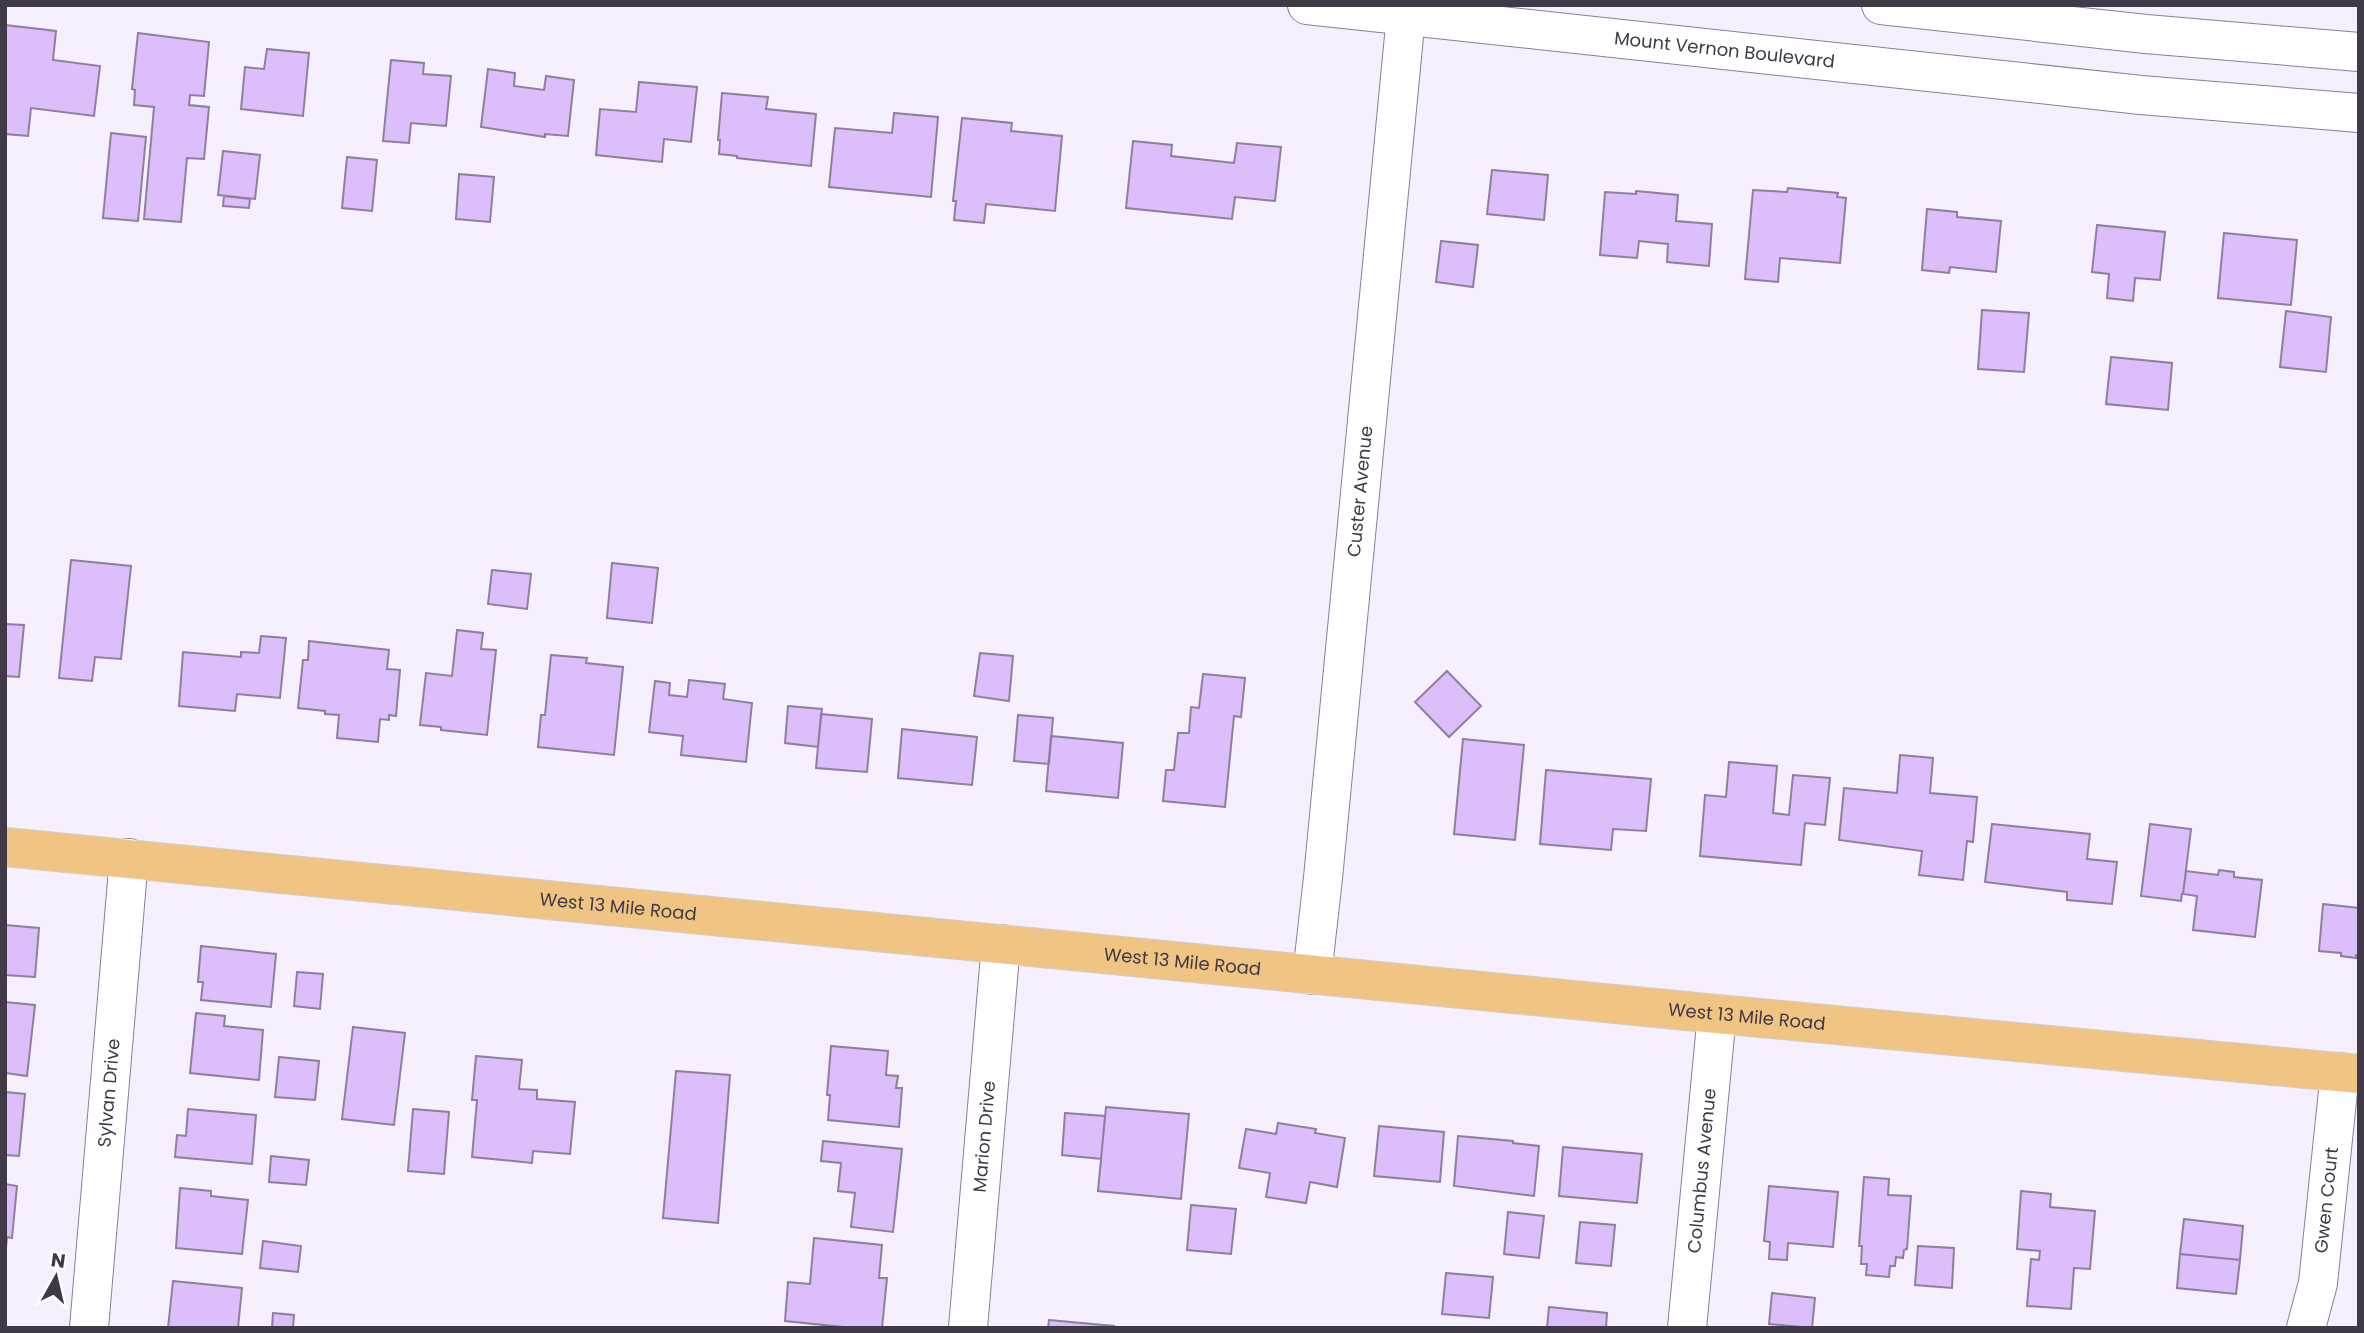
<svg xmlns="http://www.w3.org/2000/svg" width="2364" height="1333" viewBox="0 0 2364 1333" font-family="Poppins,sans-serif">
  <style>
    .building { fill: #dcbefa; stroke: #8e7f9e; stroke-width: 2 }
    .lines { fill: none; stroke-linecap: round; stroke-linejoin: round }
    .minor-casing { stroke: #8c7d9c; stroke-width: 40 }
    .major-casing { stroke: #d1cfd3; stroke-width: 40 }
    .minor { stroke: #fff; stroke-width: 38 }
    .major { stroke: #f0c483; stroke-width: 38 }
    .labels { text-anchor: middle; stroke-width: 7; stroke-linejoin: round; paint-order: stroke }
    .street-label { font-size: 18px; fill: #403947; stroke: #fff }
  </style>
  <rect width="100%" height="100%" fill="#f6effd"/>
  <path class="building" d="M5 25 56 31 53 60 100 66 94 116 31 108 28 136 5 134Z
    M138 33 209 42 204 96 190 95 189 105 209 107 204 159 187 158 181 222 144 219 154 107 134 105 135 90 132 89Z
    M267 49 309 53 303 116 241 109 245 67 264 69Z
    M391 60 424 63 423 74 451 76 446 126 411 123 409 143 383 141Z
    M488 69 515 73 514 86 544 90 546 76 574 80 568 136 545 134V137L481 127Z
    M639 82 697 87 691 142 664 139 662 162 596 155 600 109 636 112Z
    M722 93 768 97 766 109 816 114 811 166 737 158V156L719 154 720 140H718Z
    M894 113 938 117 931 197 829 187 835 128 892 133Z
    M962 118 1012 123 1011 131 1062 136 1055 211 986 204 984 223 954 220 956 201H953Z
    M111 133 146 137 138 221 103 218Z
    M1133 141 1172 145 1171 156 1234 163 1237 143 1281 147 1275 201 1235 197 1232 219 1126 208Z
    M223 151 260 155 255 199 218 195Z
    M347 157 377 160 372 211 342 208Z
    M1492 170 1548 175 1544 220 1487 214Z
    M459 174 494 177 490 222 456 219Z
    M1788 188 1838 193 1837 197 1846 198 1840 263 1780 258 1778 282 1745 279 1753 190 1787 192Z
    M1636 191 1678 195 1676 221 1712 224 1709 266 1667 262 1668 244 1639 241 1637 258 1600 255 1605 192 1636 194Z
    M224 196 250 199 249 208 223 206Z
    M1927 209 1957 212V217L2001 221 1996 272 1950 267 1949 273 1922 270Z
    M2097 225 2165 232 2160 280 2135 278 2133 301 2107 298 2109 274 2092 272Z
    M2224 233 2297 240 2291 305 2218 298Z
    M1441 241 1478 245 1473 287 1436 282Z
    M1982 310 2029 313 2024 372 1978 369Z
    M2286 311 2331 317 2326 372 2280 367Z
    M2111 357 2172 363 2168 410 2106 404Z
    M71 560 131 566 121 659 95 657 92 681 59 678Z
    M612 563 658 568 652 623 607 618Z
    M492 570 531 574 527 609 488 604Z
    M5 624 24 625 19 677 5 676Z
    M457 630 483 633 481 649 496 650 487 735 441 730V727L420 725 426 673 452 676Z
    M261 636 286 638 280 698 237 694 235 711 179 706 183 652 241 657V652L259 653Z
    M309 641 389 650 387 669 400 670 396 716 389 715V720L380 719 378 742 337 738 339 715 325 714V711L298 708 303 660H308Z
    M980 653 1013 656 1009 701 974 696Z
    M551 655 587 658 586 663 623 667 614 755 538 747 541 715H545Z
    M1447 671 1481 706 1449 737 1415 702Z
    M1203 674 1245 678 1241 717 1234 716 1225 807 1163 801 1166 770H1174L1178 733H1189L1191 707 1199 708Z
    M689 680 725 684 723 699 752 703 746 762 681 755 683 736 649 732 655 681 670 683 669 695 687 697Z
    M788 706 822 709 818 747 785 743Z
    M821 714 872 719 867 772 816 768Z
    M1018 715 1053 718 1049 764 1014 761Z
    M902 729 977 737 972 785 898 778Z
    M1051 736 1123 743 1118 798 1046 791Z
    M1463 739 1524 745 1515 840 1454 834Z
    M1900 755 1933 758 1930 793 1977 797 1973 842 1967 841 1963 880 1919 875 1922 851 1839 840 1844 788 1897 793Z
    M1729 762 1777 766 1773 813 1789 815 1793 775 1830 778 1825 825 1805 823 1801 865 1700 856 1705 795 1726 797Z
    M1546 770 1651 779 1646 831 1613 829 1611 850 1540 844Z
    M1992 824 2090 834 2087 859 2117 862 2112 904 2067 900V892L1985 882Z
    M2150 824 2191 829 2183 894H2182L2181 901 2141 896Z
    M2219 870 2234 872V877L2262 880 2255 937 2193 930 2197 896 2183 894 2186 871 2218 875Z
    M2323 904 2359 908V955H2356V958L2341 956V953L2319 951Z
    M5 925 39 928 35 977 5 975Z
    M201 946 276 954 271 1007 201 1000 203 982H198Z
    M297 972 323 974 320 1009 294 1006Z
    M5 1002 35 1005 27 1076 5 1073Z
    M196 1013 225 1016 224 1026 263 1030 259 1080 190 1073Z
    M353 1027 405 1033 394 1125 342 1119Z
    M831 1046 888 1051 886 1075 898 1076 896 1088H902L899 1127 828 1120 830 1095H827Z
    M476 1056 522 1060 519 1089 537 1090V1099L575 1102 570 1154 533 1151 532 1163 472 1157 477 1100H472Z
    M279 1057 319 1061 315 1100 275 1097Z
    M676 1071 730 1075 718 1223 663 1218Z
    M5 1092 25 1094 19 1156 5 1155Z
    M1106 1107 1189 1114 1181 1199 1098 1191Z
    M188 1109 256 1115 252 1164 175 1157 177 1135 186 1136Z
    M413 1109 449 1112 444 1174 408 1171Z
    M1065 1113 1105 1116 1101 1159 1062 1155Z
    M1278 1123 1316 1129 1315 1133 1345 1138 1337 1187 1310 1182 1306 1203 1266 1197 1270 1173 1239 1168 1246 1129 1276 1134Z
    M1379 1126 1444 1132 1440 1182 1374 1176Z
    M1458 1136 1513 1141V1143L1539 1146 1534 1196 1454 1186Z
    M823 1141 902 1149 893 1232 851 1227 855 1193 838 1191 841 1163 821 1161Z
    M1563 1147 1642 1154 1637 1203 1559 1196Z
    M271 1156 309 1160 306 1185 269 1182Z
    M1864 1177 1889 1179 1888 1195 1911 1196 1907 1249 1904 1250 1903 1258 1896 1257 1895 1266H1890L1889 1277 1866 1275 1867 1264H1861L1862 1246H1859Z
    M5 1184 17 1186 12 1238 7 1237 6 1248Z
    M1769 1186 1838 1192 1833 1247 1788 1243 1787 1260 1769 1259 1770 1242 1764 1241Z
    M180 1188 211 1191V1196L248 1200 242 1254 176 1248Z
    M2021 1191 2051 1194 2050 1207 2095 1211 2090 1269 2074 1268 2071 1309 2027 1306 2031 1259 2039 1260 2040 1251 2017 1249Z
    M1191 1205 1236 1209 1231 1254 1187 1250Z
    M1508 1212 1544 1216 1539 1258 1504 1254Z
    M2184 1219 2243 1226 2240 1260 2180 1254Z
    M1580 1222 1615 1225 1611 1266 1576 1263Z
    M814 1238 882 1245 879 1278H887L882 1328H853L785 1321 788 1282 810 1284Z
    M263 1241 301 1246 298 1272 260 1268Z
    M1918 1246 1954 1248 1952 1288 1915 1285Z
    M2180 1254 2240 1260 2236 1294 2177 1288Z
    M1446 1273 1493 1277 1489 1318 1442 1314Z
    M173 1281 242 1288 238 1328H168Z
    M1772 1293 1815 1298 1812 1328 1769 1324Z
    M1549 1307 1607 1313 1606 1328H1547Z
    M273 1313 294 1315 293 1328H272Z
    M1049 1320 1114 1326V1328H1048Z"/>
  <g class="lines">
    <defs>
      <g id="minor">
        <path id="s1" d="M1307 5 2141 95 2359 113"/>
        <path d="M1881 5 2146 34 2359 52"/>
        <path id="s2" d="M1312 975 1323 878 1407 5"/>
        <path id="s3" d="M89 1328 129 858"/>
        <path id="s4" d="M968 1328 1001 944"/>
        <path id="s5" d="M1687 1328 1717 1014"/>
        <path id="s6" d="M2306 1328 2318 1283 2340 1072"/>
      </g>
      <g id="major">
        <path id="s7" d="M5 847 1717 1014 2359 1074"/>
      </g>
    </defs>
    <use href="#minor" class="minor-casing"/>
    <use href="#major" class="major-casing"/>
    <use href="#minor" class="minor"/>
    <use href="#major" class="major"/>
  </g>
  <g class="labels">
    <g class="street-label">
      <text dy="6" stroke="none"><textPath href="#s1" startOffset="420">Mount Vernon Boulevard</textPath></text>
      <text dy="6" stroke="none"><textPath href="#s2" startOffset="486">Custer Avenue</textPath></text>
      <text dy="6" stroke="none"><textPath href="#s7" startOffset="616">West 13 Mile Road</textPath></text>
      <text dy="6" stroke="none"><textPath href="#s7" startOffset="1183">West 13 Mile Road</textPath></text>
      <text dy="6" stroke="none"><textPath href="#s7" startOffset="1750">West 13 Mile Road</textPath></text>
      <text dy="6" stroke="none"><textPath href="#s3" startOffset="236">Sylvan Drive</textPath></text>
      <text dy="6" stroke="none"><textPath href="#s4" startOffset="192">Marion Drive</textPath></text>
      <text dy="6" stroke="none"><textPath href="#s5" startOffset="158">Columbus Avenue</textPath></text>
      <text dy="6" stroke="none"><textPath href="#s6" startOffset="130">Gwen Court</textPath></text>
    </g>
  </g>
  <rect width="2364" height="1333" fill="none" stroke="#403947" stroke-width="14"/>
  <g transform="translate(56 1277) rotate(8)" stroke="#ffffff" stroke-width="5" paint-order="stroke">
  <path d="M0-5L12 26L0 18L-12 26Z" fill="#403947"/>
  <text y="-10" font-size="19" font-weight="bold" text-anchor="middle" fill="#403947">N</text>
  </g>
</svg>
